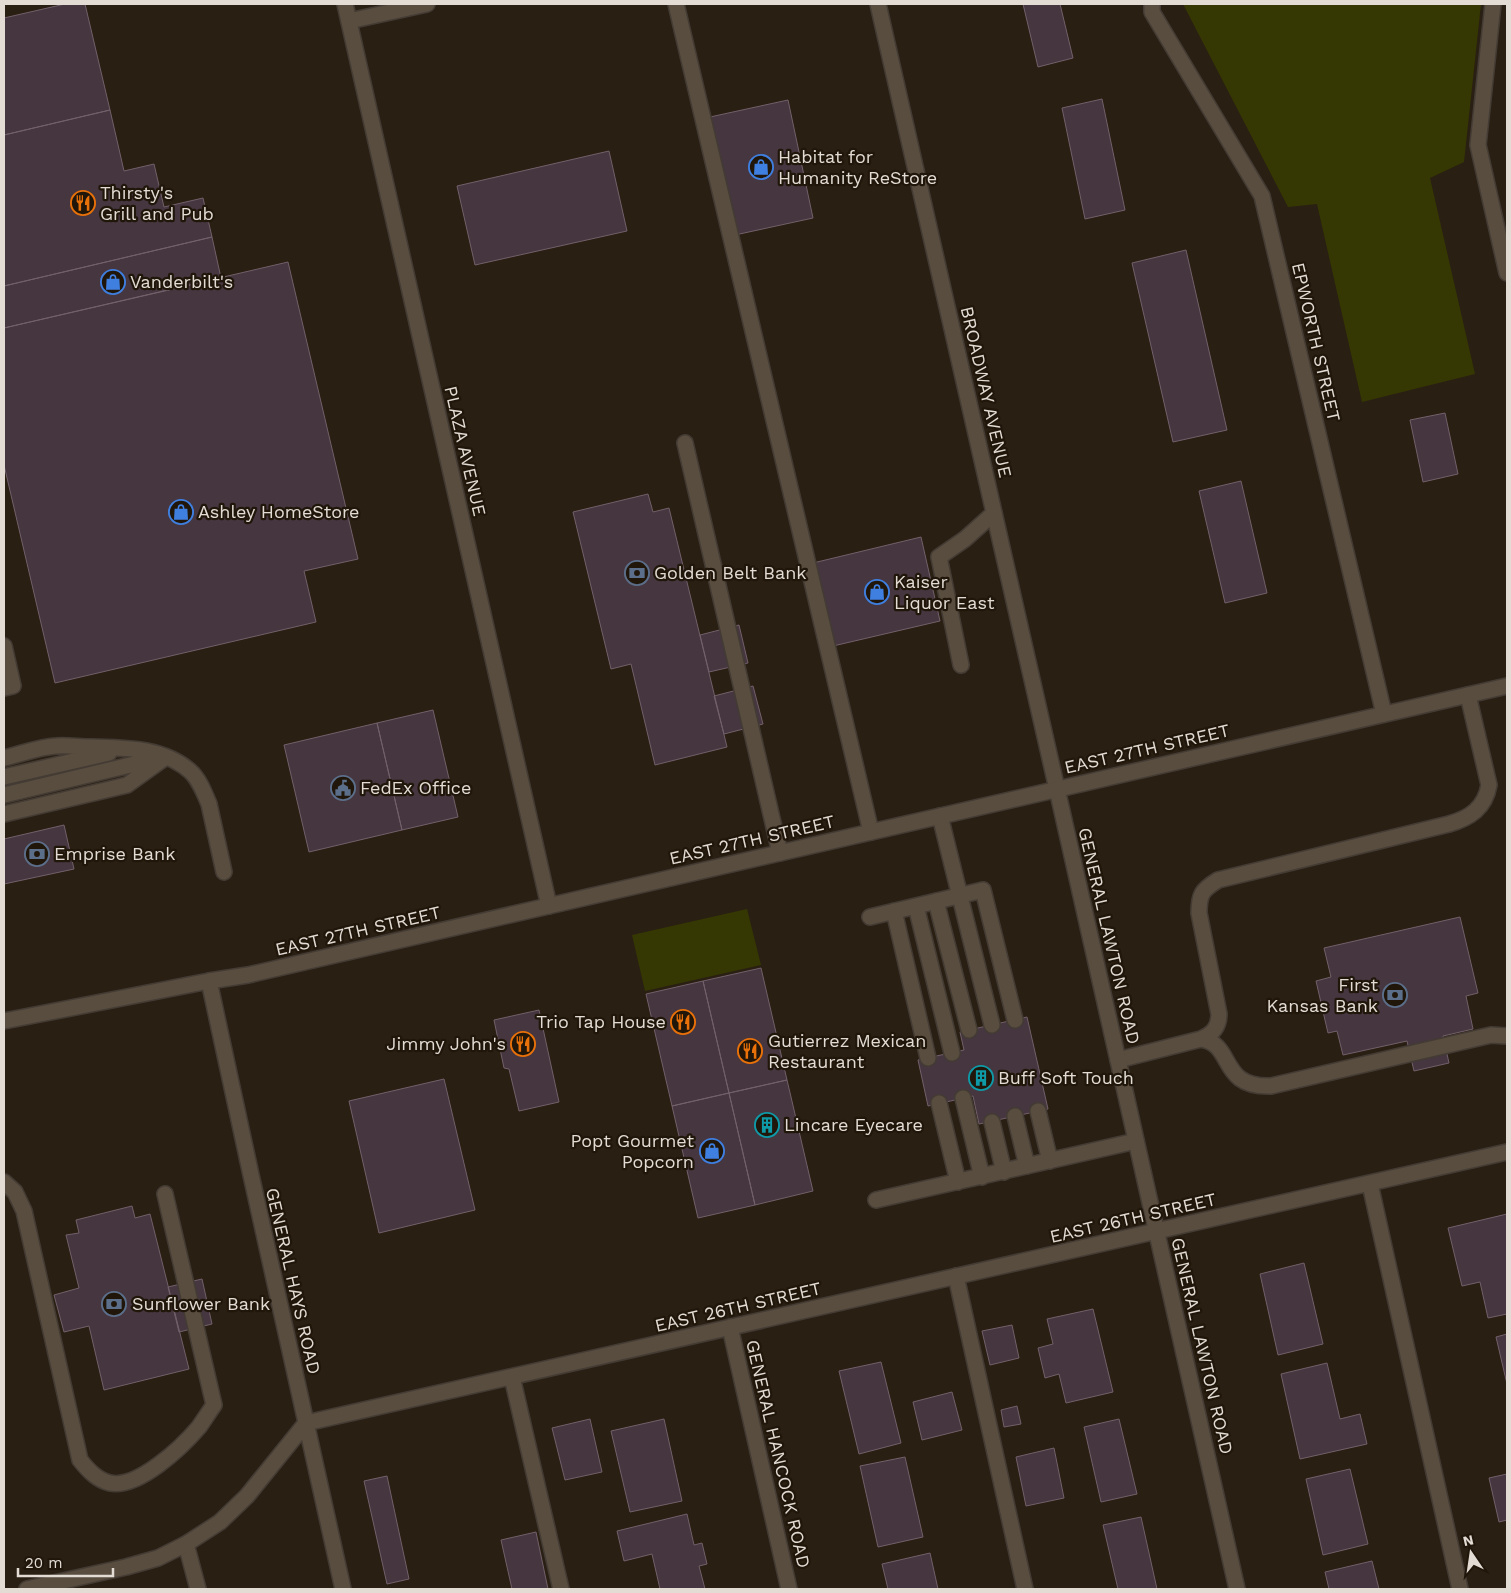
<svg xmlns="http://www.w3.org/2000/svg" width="1511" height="1593" viewBox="0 0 1511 1593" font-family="'Work Sans',sans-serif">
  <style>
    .green { fill: #353802 }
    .building { fill: #45363f; stroke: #72606a }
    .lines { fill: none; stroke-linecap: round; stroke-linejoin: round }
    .lane-casing { stroke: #443c34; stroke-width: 18 }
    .street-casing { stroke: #443c34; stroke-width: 18 }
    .secondary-casing { stroke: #443c34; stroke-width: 18 }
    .lane { stroke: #594d3f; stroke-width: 15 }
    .street { stroke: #594d3f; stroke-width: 15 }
    .secondary { stroke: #594d3f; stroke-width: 15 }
    .labels { text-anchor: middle; stroke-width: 4.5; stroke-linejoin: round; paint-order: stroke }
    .poi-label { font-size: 18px; fill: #e3dcd4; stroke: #20160a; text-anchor: start }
    .street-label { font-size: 18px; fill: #e3dcd4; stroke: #20160a }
  </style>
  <rect width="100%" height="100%" fill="#2a1f13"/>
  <path class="green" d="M1183 4H1481L1464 162 1430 178 1475 374 1362 402 1317 204 1288 207Z
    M747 909 761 965 645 991 632 935Z"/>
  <path class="building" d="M65 4H85L110 110 4 135V18Z
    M1023 4H1060L1073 58 1038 67Z
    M1102 99 1125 210 1085 219 1062 108Z
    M788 100 813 218 735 235 710 117Z
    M110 110 124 171 154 164 164 207 203 198 212 237 4 286V135Z
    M609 151 627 231 475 265 457 186Z
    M212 237 221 278 4 328V286Z
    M1186 250 1227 430 1173 442 1132 263Z
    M288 262 358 559 304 571 316 622 55 683 4 465V328Z
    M1445 413 1458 474 1423 482 1410 420Z
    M1241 481 1267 593 1225 603 1199 491Z
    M648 494 653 512 669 508 727 747 655 765 631 664 611 669 573 512Z
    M921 537 940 621 833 646 813 563Z
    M739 625 748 663 709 672 700 635Z
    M753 686 763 724 724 734 714 696Z
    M433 710 458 817 402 830 377 723Z
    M377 723 402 830 309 852 284 745Z
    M64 825 74 869 4 884V839Z
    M1460 917 1478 993 1466 996 1473 1029 1443 1036 1449 1063 1414 1071 1407 1041 1343 1055 1337 1031 1328 1033 1316 981 1331 977 1324 948Z
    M761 968 787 1080 729 1093 703 981Z
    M703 981 729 1093 672 1106 646 994Z
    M539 1010 559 1102 519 1111 509 1069 504 1068 494 1020Z
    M1027 1017 1048 1109 979 1124 973 1096 928 1106 918 1060 964 1050 960 1032Z
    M444 1079 475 1210 379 1233 349 1101Z
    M787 1080 813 1191 755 1205 729 1093Z
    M729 1093 755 1205 698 1218 672 1106Z
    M132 1206 135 1218 150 1214 189 1369 104 1390 89 1326 64 1332 54 1295 79 1288 66 1235 79 1233 76 1220Z
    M1507 1214V1314L1488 1318 1480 1282 1462 1286 1448 1228Z
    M1304 1263 1323 1344 1278 1355 1260 1274Z
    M202 1279 212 1324 179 1332 168 1287Z
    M1093 1309 1113 1392 1066 1403 1059 1374 1045 1378 1038 1348 1053 1344 1047 1319Z
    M1012 1325 1019 1358 990 1365 982 1331Z
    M1507 1334V1384L1496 1337Z
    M881 1362 901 1443 859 1454 839 1371Z
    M1327 1363 1340 1419 1360 1414 1367 1444 1300 1459 1281 1374Z
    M952 1392 962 1430 922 1440 913 1402Z
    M1017 1406 1021 1424 1004 1427 1001 1410Z
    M590 1419 602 1472 565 1480 552 1428Z
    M664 1419 682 1501 630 1512 611 1431Z
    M1119 1419 1137 1494 1101 1502 1084 1427Z
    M1054 1448 1064 1498 1026 1506 1016 1457Z
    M905 1457 923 1537 878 1547 860 1466Z
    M1350 1469 1368 1544 1323 1555 1306 1479Z
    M1507 1474V1520L1499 1522 1489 1478Z
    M387 1476 409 1579 387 1584 364 1481Z
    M687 1514 694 1545 702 1543 707 1564 699 1566 705 1589H660L652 1554 624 1561 617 1531Z
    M1141 1517 1157 1589H1118L1103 1525Z
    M536 1532 548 1589H512L501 1540Z
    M930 1553 938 1589H888L882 1564Z
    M1372 1561 1379 1589H1329L1325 1572Z"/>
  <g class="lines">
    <defs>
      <path id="lane" d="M676 4 871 832
        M349 21 427 4
        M685 443 780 853
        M4 646 13 686 4 688
        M961 665 939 557 965 539 994 513
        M4 758C21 754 39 747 56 746 67 745 80 747 91 747 124 748 163 747 190 771 199 779 204 792 209 804L224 872
        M4 777 109 753
        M4 795 160 758
        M4 814 127 785 166 757
        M940 816 992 1025
        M936 901 969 1030
        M916 906 952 1053
        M894 911 928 1058
        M870 917 983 890 1015 1020
        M1201 1039C1235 1044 1218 1088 1271 1086L1491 1035 1507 1036
        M1118 1060 1201 1039C1213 1034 1219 1027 1219 1014L1199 913C1199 894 1202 890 1218 880L1449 824C1470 818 1485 808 1489 785L1468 695
        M963 1098 982 1177
        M939 1103 958 1182
        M1038 1111 1050 1161
        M1015 1116 1027 1166
        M992 1122 1004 1172
        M4 1182 15 1192 24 1211 80 1460C88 1470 97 1480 110 1483 138 1489 182 1447 199 1427 204 1420 209 1412 214 1405L165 1194
        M1370 1184 1460 1589
        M876 1200 1136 1141
        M956 1276 1025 1589
        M512 1377 561 1589
        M186 1544 198 1589"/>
      <path id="street" d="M345 4 549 906
        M878 4 1057 789 1237 1589
        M1152 4V12L1262 196 1384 714
        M1493 4 1478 145 1507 273
        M209 981 251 1175 343 1589
        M730 1327 789 1589
        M27 1589 126 1567 158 1558 186 1544 220 1522 247 1496 306 1423 1507 1152"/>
      <path id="secondary" d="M4 1021 209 981 248 975 1507 686"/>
    </defs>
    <use href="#lane" class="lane-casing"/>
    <use href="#street" class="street-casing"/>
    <use href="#secondary" class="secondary-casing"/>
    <use href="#lane" class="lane"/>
    <use href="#street" class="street"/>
    <use href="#secondary" class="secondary"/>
  </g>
  <defs>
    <symbol id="shop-ring" viewBox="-11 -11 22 22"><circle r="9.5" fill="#20160a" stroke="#3f7fe0" stroke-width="1.5"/><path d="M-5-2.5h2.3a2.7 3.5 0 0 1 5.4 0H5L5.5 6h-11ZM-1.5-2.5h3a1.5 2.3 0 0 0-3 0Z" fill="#3f7fe0"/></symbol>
    <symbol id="restaurant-ring" viewBox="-11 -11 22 22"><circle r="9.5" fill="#20160a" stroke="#e8710a" stroke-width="1.5"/><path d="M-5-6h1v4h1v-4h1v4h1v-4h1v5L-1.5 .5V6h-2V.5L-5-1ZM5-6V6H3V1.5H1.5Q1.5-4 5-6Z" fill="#e8710a"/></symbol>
    <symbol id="bank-ring" viewBox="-11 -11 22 22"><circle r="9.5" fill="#20160a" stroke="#5c6f8a" stroke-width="1.5"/><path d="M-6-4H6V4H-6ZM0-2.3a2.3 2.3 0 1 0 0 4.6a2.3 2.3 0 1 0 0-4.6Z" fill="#5c6f8a"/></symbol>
    <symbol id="civic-ring" viewBox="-11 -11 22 22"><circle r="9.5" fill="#20160a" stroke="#5c6f8a" stroke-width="1.5"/><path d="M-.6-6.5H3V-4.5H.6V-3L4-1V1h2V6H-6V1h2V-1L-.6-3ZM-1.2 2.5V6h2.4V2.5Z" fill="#5c6f8a"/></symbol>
    <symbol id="building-ring" viewBox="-11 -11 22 22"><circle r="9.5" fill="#20160a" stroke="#0f9aa8" stroke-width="1.5"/><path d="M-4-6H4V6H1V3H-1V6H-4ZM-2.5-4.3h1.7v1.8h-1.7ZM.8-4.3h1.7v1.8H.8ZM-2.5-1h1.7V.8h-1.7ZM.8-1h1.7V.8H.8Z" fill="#0f9aa8"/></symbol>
  </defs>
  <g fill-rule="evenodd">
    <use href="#shop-ring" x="747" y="153" width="28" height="28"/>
    <use href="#restaurant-ring" x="69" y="189" width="28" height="28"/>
    <use href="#shop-ring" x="99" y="268" width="28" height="28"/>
    <use href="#shop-ring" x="167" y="498" width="28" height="28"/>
    <use href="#bank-ring" x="623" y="559" width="28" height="28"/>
    <use href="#shop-ring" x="863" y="578" width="28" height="28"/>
    <use href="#civic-ring" x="329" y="774" width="28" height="28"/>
    <use href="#bank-ring" x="23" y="840" width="28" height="28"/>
    <use href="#bank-ring" x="1381" y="981" width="28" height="28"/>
    <use href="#restaurant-ring" x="669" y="1008" width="28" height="28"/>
    <use href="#restaurant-ring" x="509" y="1030" width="28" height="28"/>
    <use href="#restaurant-ring" x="736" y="1037" width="28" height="28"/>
    <use href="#building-ring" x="967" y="1064" width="28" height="28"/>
    <use href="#building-ring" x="753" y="1111" width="28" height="28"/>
    <use href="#shop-ring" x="698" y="1137" width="28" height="28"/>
    <use href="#bank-ring" x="100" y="1290" width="28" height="28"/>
  </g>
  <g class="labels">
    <g class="poi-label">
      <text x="778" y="163">Habitat for<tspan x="778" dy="21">Humanity ReStore</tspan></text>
      <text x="100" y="199">Thirsty's<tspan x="100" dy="21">Grill and Pub</tspan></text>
      <text x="130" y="288">Vanderbilt's</text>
      <text x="198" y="518">Ashley HomeStore</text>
      <text x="654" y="579">Golden Belt Bank</text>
      <text x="894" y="588">Kaiser<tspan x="894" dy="21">Liquor East</tspan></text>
      <text x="360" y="794">FedEx Office</text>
      <text x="54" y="860">Emprise Bank</text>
      <text x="1378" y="991" text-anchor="end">First<tspan x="1378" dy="21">Kansas Bank</tspan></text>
      <text x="666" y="1028" text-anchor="end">Trio Tap House</text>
      <text x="768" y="1047">Gutierrez Mexican<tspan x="768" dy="21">Restaurant</tspan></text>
      <text x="506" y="1050" text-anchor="end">Jimmy John's</text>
      <text x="998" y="1084">Buff Soft Touch</text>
      <text x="784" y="1131">Lincare Eyecare</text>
      <text x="694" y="1147" text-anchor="end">Popt Gourmet<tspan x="694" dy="21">Popcorn</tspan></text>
      <text x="132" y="1310">Sunflower Bank</text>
    </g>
    <g class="street-label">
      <text transform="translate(1316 342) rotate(77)" y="6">EPWORTH STREET</text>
      <text transform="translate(986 392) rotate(77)" y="6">BROADWAY AVENUE</text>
      <text transform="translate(465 451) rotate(77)" y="6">PLAZA AVENUE</text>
      <text transform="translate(1147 749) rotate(-13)" y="6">EAST 27TH STREET</text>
      <text transform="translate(752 840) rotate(-13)" y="6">EAST 27TH STREET</text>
      <text transform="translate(358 931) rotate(-13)" y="6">EAST 27TH STREET</text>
      <text transform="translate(1109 936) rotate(77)" y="6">GENERAL LAWTON ROAD</text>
      <text transform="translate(1133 1218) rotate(-13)" y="6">EAST 26TH STREET</text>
      <text transform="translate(293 1281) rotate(77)" y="6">GENERAL HAYS ROAD</text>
      <text transform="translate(738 1307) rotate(-13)" y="6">EAST 26TH STREET</text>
      <text transform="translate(1202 1346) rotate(77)" y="6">GENERAL LAWTON ROAD</text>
      <text transform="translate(778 1454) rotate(77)" y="6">GENERAL HANCOCK ROAD</text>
    </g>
  </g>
  <rect width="1511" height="1593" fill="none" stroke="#e3dcd4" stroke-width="10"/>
  <g transform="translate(1471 1553) rotate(347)" stroke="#20160a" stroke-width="4" paint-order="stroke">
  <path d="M0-4L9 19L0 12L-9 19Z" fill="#e3dcd4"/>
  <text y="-8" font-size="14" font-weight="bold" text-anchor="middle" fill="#e3dcd4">N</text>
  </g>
  <path d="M18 1568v8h95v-8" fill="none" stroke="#e3dcd4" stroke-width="2.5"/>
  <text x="25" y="1568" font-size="15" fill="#e3dcd4" stroke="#20160a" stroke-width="4" paint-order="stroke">20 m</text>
</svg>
